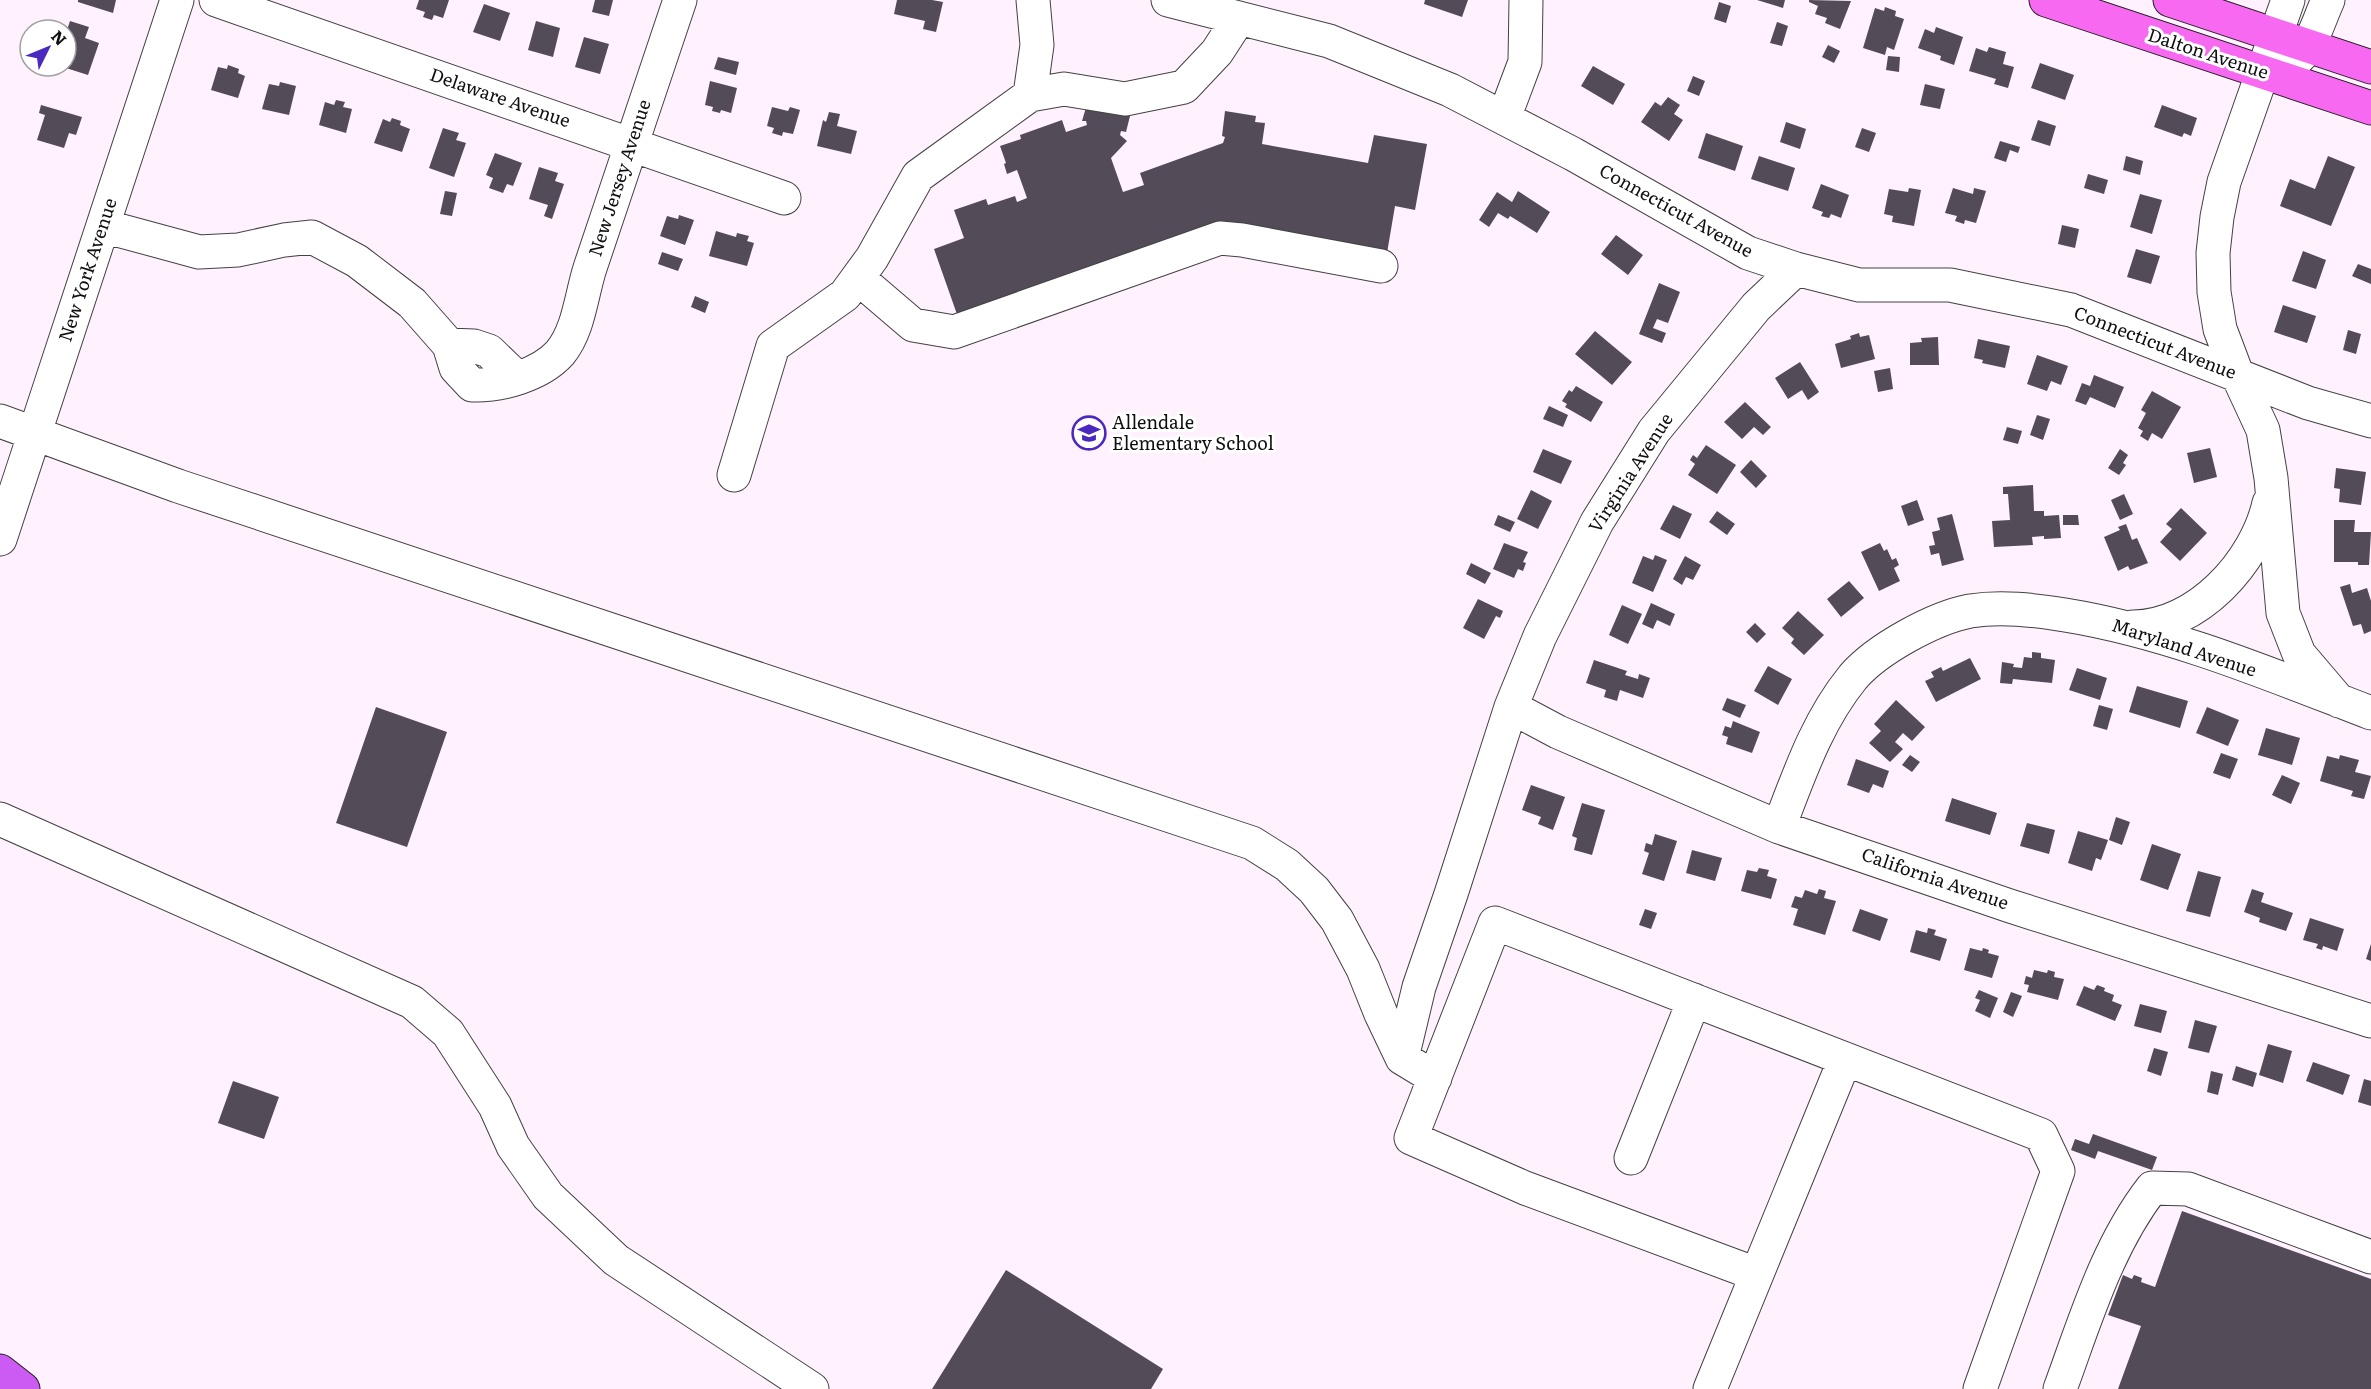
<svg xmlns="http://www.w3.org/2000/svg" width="2371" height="1389" viewBox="0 0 2371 1389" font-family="Literata,serif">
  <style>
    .building { fill: #544b58 }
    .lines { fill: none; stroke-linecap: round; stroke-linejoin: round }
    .minor-casing { stroke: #424242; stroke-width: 35 }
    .major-casing { stroke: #202020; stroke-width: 35 }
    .highway-casing { stroke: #202020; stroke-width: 35 }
    .minor { stroke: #fff; stroke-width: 33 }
    .major { stroke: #f769f1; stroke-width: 33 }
    .highway { stroke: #cb5bf2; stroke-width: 33 }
    .labels { text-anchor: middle; stroke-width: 6; stroke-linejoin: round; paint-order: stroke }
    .street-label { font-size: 18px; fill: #0f0f0f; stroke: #fff }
    .poi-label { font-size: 18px; fill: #0f0f0f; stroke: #fff; text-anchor: start }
  </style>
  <rect width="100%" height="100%" fill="#fff1fe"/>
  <path class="building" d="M78 0H116L113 13 78 2Z
    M419 0H449L443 18 434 15 432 20 423 17 425 12 416 9Z
    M595 0H613L609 16 592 12Z
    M897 0H932L943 2 936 32 923 29 925 21 894 14Z
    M1425 0H1468L1462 17 1424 4Z
    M1757 0H1785L1783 8Z
    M1809 0 1851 1 1840 29 1825 23 1827 18 1815 14 1818 6 1809 2Z
    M1719 2 1731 6 1726 23 1714 19Z
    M484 4 510 13 500 41 473 32Z
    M1885 7 1896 11 1895 16 1904 19 1894 50 1887 47 1885 55 1863 48 1875 8 1884 11Z
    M70 21 89 27 85 38 99 43 88 75 66 68V33Z
    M536 21 560 28 553 57 528 50Z
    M1777 22 1788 26 1782 46 1770 43Z
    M1936 27 1963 37 1954 65 1940 60 1941 56 1918 48 1925 29 1934 33Z
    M584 37 609 44 600 74 575 67Z
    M1828 45 1840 51 1834 63 1822 57Z
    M1989 47 2006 52 2003 64 2014 67 2008 88 1994 84 1996 79 1969 71 1976 48 1987 52Z
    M1888 56 1900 57 1899 72 1886 70Z
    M718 57 739 62 736 75 714 69Z
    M2040 63 2074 75 2065 100 2031 88Z
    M228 65 239 69 238 73 245 76 238 98 211 90 218 67 227 69Z
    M1593 66 1625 84 1613 105 1581 86Z
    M1693 76 1705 81 1699 96 1687 91Z
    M710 81 737 88 731 113 721 110 720 113 712 111 713 107 705 105Z
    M280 82 296 86 289 115 262 109 269 84 279 86Z
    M1925 84 1945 89 1940 109 1920 105Z
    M1668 97 1680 105 1674 114 1683 120 1669 141 1641 122 1655 102 1661 106Z
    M336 100 345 102 343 107 352 109 346 133 319 125 325 102 334 105Z
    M1087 104 1130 116 1126 132 1121 131 1120 135 1127 141 1111 158 1123 192 1144 185 1140 173 1223 143 1225 137 1222 136 1225 111 1256 116 1255 122 1265 123 1262 144 1368 163 1374 135 1427 144 1415 210 1395 206 1386 259 1232 231 959 320 934 249 964 238 954 210 986 199 988 205 1015 196 1017 202 1027 198 1017 170 1007 174 1004 164 1006 163 1000 146 1021 139 1020 135 1062 120 1066 132 1087 125 1086 121H1082Z
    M41 105 82 117 76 135 69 133 64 148 37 140 45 115 39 113Z
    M2162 105 2197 118 2191 136 2184 133 2182 137 2154 127Z
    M772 107 788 111 790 107 800 110 793 134 783 132 782 136 772 133 774 128 767 126Z
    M829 112 840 114 837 126 857 131 851 154 817 146 823 120 826 122Z
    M392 118 401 121 400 125 410 129 402 152 374 143 383 119 390 122Z
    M2038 120 2056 126 2050 146 2031 140Z
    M1786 122 1806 129 1800 149 1780 142Z
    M443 128 459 133 456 140 466 143 454 177 429 168Z
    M1862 128 1876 133 1869 152 1855 147Z
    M1706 133 1743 146 1735 171 1698 158Z
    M2000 141 2020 147 2018 153 2010 150 2006 162 1994 158Z
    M495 153 522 163 513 186 507 184 503 193 489 188 493 178 486 175Z
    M1759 156 1795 168 1788 191 1751 179Z
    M2126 156 2143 161 2140 175 2123 170Z
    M2328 156 2355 167 2331 226 2280 206 2290 179 2315 189Z
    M539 167 558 173 555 181 564 184 552 219 544 216 548 205 529 199Z
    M2088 174 2108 180 2104 194 2084 188Z
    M1821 184 1849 195 1841 218 1831 214 1829 218 1821 216 1823 212 1812 208Z
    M1909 188 1921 190 1914 226 1892 222 1893 216 1884 214 1889 189 1908 192Z
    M1953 188 1973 194 1974 188 1986 191 1976 223 1965 220 1964 224 1955 221 1957 216 1945 213Z
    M445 191 457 193 452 216 440 214Z
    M1518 191 1550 212 1537 233 1510 216 1508 219 1498 213 1489 227 1479 220 1497 192 1512 202Z
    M2140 194 2162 200 2152 234 2130 227Z
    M679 215 694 220 685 245 660 236 667 216 678 219Z
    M2062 225 2079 229 2075 248 2058 244Z
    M716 231 736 237 737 233 749 236 747 241 754 243 747 266 709 256Z
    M1616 235 1643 255 1628 275 1601 254Z
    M2136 249 2160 256 2151 284 2127 277Z
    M2303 251 2326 260 2316 289 2292 281Z
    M662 252 683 259 678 271 658 264Z
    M2358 264 2371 269V284L2352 276Z
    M1659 283 1680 292 1668 323 1657 319 1653 328 1666 333 1662 343 1639 334Z
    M695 296 709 302 705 313 691 307Z
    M2283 305 2316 316 2307 343 2274 332Z
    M2348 330 2361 334 2356 354 2343 350Z
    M1595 331 1632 362 1612 385 1575 354Z
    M1859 333 1860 337 1869 335 1875 359 1841 368 1835 344 1851 339 1850 336Z
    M1938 337 1939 365H1910V343L1922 342 1921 338Z
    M1978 339 2010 346 2005 368 1982 363 1983 360 1974 358Z
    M2037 355 2068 366 2061 385 2051 381 2047 391 2027 384Z
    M1800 362 1819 392 1808 400 1802 390 1788 399 1775 378Z
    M1890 368 1893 389 1878 392 1874 371Z
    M2094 375 2124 387 2115 408 2090 397 2086 405 2075 401 2082 383 2090 386Z
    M1576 386 1603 402 1591 422 1565 407 1567 404 1562 401 1569 390 1572 392Z
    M2152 391 2181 407 2162 439 2152 433 2148 441 2140 436 2143 431 2138 428 2146 413 2141 410Z
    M1745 402 1771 427 1763 435 1754 427 1742 439 1724 422Z
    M1549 406 1568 415 1563 427 1543 419Z
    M2037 415 2050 419 2043 440 2030 435Z
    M2007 427 2022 431 2018 444 2003 440Z
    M1706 445 1736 465 1717 494 1688 475 1695 464 1690 460 1693 455 1697 458Z
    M2210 448 2217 477 2194 483 2187 453Z
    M1543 449 1572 461 1561 484 1533 472Z
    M2120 449 2128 455 2123 463 2126 465 2119 475 2108 468Z
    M1751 460 1767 476 1756 488 1740 472Z
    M2336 468 2366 472 2361 505 2339 502 2340 489 2334 488Z
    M2033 485 2034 511H2044V516L2059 515 2061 538 2044 539V536L2032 537 2033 545 1994 547 1992 521 2010 520 2008 494H2003V487Z
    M1531 490 1552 501 1538 529 1517 519Z
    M2124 494 2133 514 2120 520 2111 500Z
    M1917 500 1924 520 1908 526 1901 506Z
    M1673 505 1692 514 1680 539 1660 529Z
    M2181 508 2207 533 2180 561 2160 542 2172 529 2166 524Z
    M1717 511 1735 524 1727 535 1709 522Z
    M1952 514 1964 560 1942 566 1939 553 1931 555 1929 546 1935 545 1932 532 1940 530 1937 518Z
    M1498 515 1515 522 1510 532 1494 525Z
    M2063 515H2078L2079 525H2063Z
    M2334 520H2355L2354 532H2371L2369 565H2358V562H2334Z
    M2126 524 2132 540 2137 538 2148 563 2130 570 2128 566 2118 571 2104 537 2120 530 2118 527Z
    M1504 543 1528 552 1523 562 1526 563 1523 571 1518 569 1514 578 1493 569Z
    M1880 543 1884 551 1887 549 1892 560 1896 558 1899 565 1894 568 1900 581 1879 591 1861 552Z
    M1655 555 1667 560 1653 592 1632 583 1643 556 1653 560Z
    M1685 556 1701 565 1693 580 1686 577 1682 585 1673 579Z
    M1471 563 1491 573 1485 584 1466 574Z
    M1849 581 1864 598 1841 617 1827 599Z
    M2350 584 2352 593 2367 588 2371 601V631L2364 634 2361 624 2353 626 2340 587Z
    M1478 599 1503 611 1500 618 1496 616 1484 639 1463 628Z
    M1651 603 1675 614 1670 626 1657 620 1653 629 1642 624Z
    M1622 605 1642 614 1628 644 1609 635Z
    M1798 611 1824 635 1804 655 1791 643 1794 639 1782 628Z
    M1755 623 1766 634 1757 643 1746 632Z
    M2032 652 2041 653V658L2055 660 2052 683 2013 679 2012 684 2000 683 2002 662 2014 664 2013 667 2022 668 2024 657 2032 658Z
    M1970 658 1981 679 1936 702 1925 681 1934 677 1931 672 1941 667 1943 671Z
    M1594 660 1627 671 1625 675 1638 679 1639 674 1650 678 1643 698 1620 690 1617 701 1604 697 1606 690 1586 683Z
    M1768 666 1792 679 1778 705 1754 691Z
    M2077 668 2107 678 2100 700 2069 690Z
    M2137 686 2188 701 2180 728 2129 712Z
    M1727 698 1746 705 1740 718 1722 710Z
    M1896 700 1925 727 1912 741 1903 733 1895 742 1903 749 1890 762 1869 743 1881 731 1874 724Z
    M2099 705 2113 709 2107 730 2093 726Z
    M376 707 447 732 407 847 336 823Z
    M2207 707 2239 720 2228 746 2196 733Z
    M1733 721 1760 732 1752 753 1726 744 1728 737 1722 735 1725 726 1731 728Z
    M2266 728 2300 738 2292 765 2258 755Z
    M2221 753 2238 759 2230 779 2213 773Z
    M1910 755 1920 762 1912 772 1902 765Z
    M2340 755 2359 760 2355 772 2371 776 2364 799 2351 796 2353 791 2320 781 2327 756 2339 759Z
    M1856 759 1889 771 1883 788 1873 784 1869 793 1847 785Z
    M2282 775 2300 783 2291 804 2272 795Z
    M1531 785 1565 797 1553 830 1538 824 1541 817 1522 810Z
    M1952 798 1997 813 1990 835 1945 821Z
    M1582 803 1605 810 1592 855 1574 850 1577 838 1572 836Z
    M2116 817 2130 822 2122 845 2109 840Z
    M2027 823 2055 830 2049 854 2020 846Z
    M2078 831 2108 840 2101 860 2096 858 2092 871 2068 863Z
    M1655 834 1677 841 1664 881 1642 874 1649 853 1644 851 1646 843 1652 845Z
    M2152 844 2181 854 2168 890 2140 880Z
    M1692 850 1722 858 1715 881 1686 873Z
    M1759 868 1769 870 1767 876 1777 879 1771 899 1741 891 1747 870 1757 872Z
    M2198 871 2221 877 2210 917 2186 911Z
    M1819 889 1826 891 1824 898 1836 901 1825 935 1793 925 1798 909 1791 907 1795 896 1802 898 1805 890 1817 894Z
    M2252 889 2264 893 2261 902 2293 913 2286 931 2259 922 2260 918 2244 912Z
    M1645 909 1657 913 1651 929 1639 925Z
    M1860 909 1888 919 1880 941 1852 931Z
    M2310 918 2344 929 2337 951 2323 946 2322 950 2316 948 2318 944 2303 940Z
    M1928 928 1936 930 1934 935 1947 939 1940 961 1910 952 1916 930 1927 933Z
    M2371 944V961L2366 959Z
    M1970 948 1982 951 1983 948 1989 950 1988 953 1999 956 1992 978 1964 970Z
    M2034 970 2047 973 2048 970 2055 972 2054 977 2064 979 2058 1000 2027 992 2029 985 2024 984 2026 976 2032 978Z
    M2097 985 2105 988 2104 991 2114 995 2112 1001 2122 1005 2115 1021 2076 1005 2084 986 2094 990Z
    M1979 990 1998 998 1990 1018 1975 1011 1980 1000 1975 998Z
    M2011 992 2022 996 2013 1017 2003 1012Z
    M2140 1004 2167 1011 2161 1033 2134 1026Z
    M2195 1020 2217 1026 2209 1053 2188 1048Z
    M2268 1044 2292 1051 2283 1083 2259 1075Z
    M2154 1048 2168 1052 2161 1076 2147 1071Z
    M2313 1062 2350 1075 2343 1095 2306 1081Z
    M2236 1066 2257 1073 2253 1087 2232 1080Z
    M2211 1071 2223 1074 2218 1095 2207 1092Z
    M2364 1079 2371 1081V1106L2358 1102Z
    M233 1081 279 1097 264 1139 218 1123Z
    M2093 1134 2157 1157 2152 1170 2098 1151 2095 1159 2071 1150 2075 1139 2089 1144Z
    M2182 1211 2371 1279V1389H2118L2141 1326 2108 1315 2123 1275 2132 1279 2134 1275 2142 1278 2141 1282 2155 1287Z
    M1006 1270 1163 1369 1151 1389H932Z"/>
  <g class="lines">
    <defs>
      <path id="minor" d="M216 0 784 198
        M1168 0 1329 41 1450 90 1573 154 1748 253 1796 269 1859 285H1950L2071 310 2308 403 2371 421
        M2288 0 2224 182 2217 217 2213 253 2214 292 2220 329 2237 374 2263 430 2271 478 2283 613 2299 654 2339 701
        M2262 72C2308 69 2312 36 2328 0
        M1030 95 1064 89 1125 99 1184 87 1217 52 1239 18
        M1504 118 1525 62 1526 0
        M103 226 199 252 238 250 284 240 312 237 357 261 412 303 449 345 456 368 472 385C501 386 540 375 560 353 579 330 581 296 590 268 620 179 650 89 680 0
        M858 278 913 325 954 332 1220 238 1242 240 1381 266
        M449 345 474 346 489 351 516 377
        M0 421 178 486 1252 843 1287 865 1314 890 1337 920 1363 969 1381 1014 1402 1058 1435 1078
        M734 475 773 346 845 295 872 258 918 176 1030 95 1037 45 1033 0
        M0 539 177 0
        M2133 627C2197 627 2256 562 2269 503
        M1511 707 1558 732 1779 827 2010 906 2371 1021
        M0 819 412 1002 448 1033 495 1106 513 1146 548 1196 616 1260 812 1389
        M1779 827C1799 775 1817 721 1853 677 1877 649 1934 618 1970 611 2001 606 2034 610 2065 615 2170 632 2272 675 2371 713
        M1402 1058 1419 987 1451 894 1511 707 1540 636 1597 522 1654 431 1756 307 1796 269
        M1631 1158 1694 1000
        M1756 1274 1525 1188 1411 1138 1495 923 2041 1135 2058 1171 1980 1389
        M1710 1389 1845 1059
        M2060 1389C2085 1321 2107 1246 2152 1188L2188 1189 2371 1257"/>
      <path id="major" d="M2046 0 2371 108
        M2170 0 2371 67"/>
      <path id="highway" d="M0 1371 23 1389"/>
    </defs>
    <use href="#minor" class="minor-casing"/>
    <use href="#major" class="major-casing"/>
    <use href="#highway" class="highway-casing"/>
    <use href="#minor" class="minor"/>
    <use href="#major" class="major"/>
    <use href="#highway" class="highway"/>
  </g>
  <defs>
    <symbol id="school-ring" viewBox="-11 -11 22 22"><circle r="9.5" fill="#fff" stroke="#4b28be" stroke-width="1.5"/><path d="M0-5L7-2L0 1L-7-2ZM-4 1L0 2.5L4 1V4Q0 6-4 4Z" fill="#4b28be"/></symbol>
  </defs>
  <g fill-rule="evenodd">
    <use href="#school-ring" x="1070" y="414" width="38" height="38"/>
  </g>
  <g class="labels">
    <g class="street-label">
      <text transform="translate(2208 54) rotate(18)" y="6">Dalton Avenue</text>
      <text transform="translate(500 98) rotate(19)" y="6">Delaware Avenue</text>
      <text transform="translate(620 178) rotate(-72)" y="6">New Jersey Avenue</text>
      <text transform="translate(1676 211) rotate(29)" y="6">Connecticut Avenue</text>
      <text transform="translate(88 270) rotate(-72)" y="6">New York Avenue</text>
      <text transform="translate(2155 343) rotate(21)" y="6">Connecticut Avenue</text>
      <text transform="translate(1631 473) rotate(-57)" y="6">Virginia Avenue</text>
      <text transform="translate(2184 648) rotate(18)" y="6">Maryland Avenue</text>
      <text transform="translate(1935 879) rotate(19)" y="6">California Avenue</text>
    </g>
    <g class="poi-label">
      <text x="1112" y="429">Allendale<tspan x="1112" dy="21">Elementary School</tspan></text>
    </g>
  </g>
  <g transform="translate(48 48) rotate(47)"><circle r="28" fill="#ffffff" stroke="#9f9f9f" stroke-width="1.5"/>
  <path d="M0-4.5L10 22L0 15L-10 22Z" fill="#4b28be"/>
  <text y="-9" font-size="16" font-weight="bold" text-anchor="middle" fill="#0f0f0f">N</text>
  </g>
</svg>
